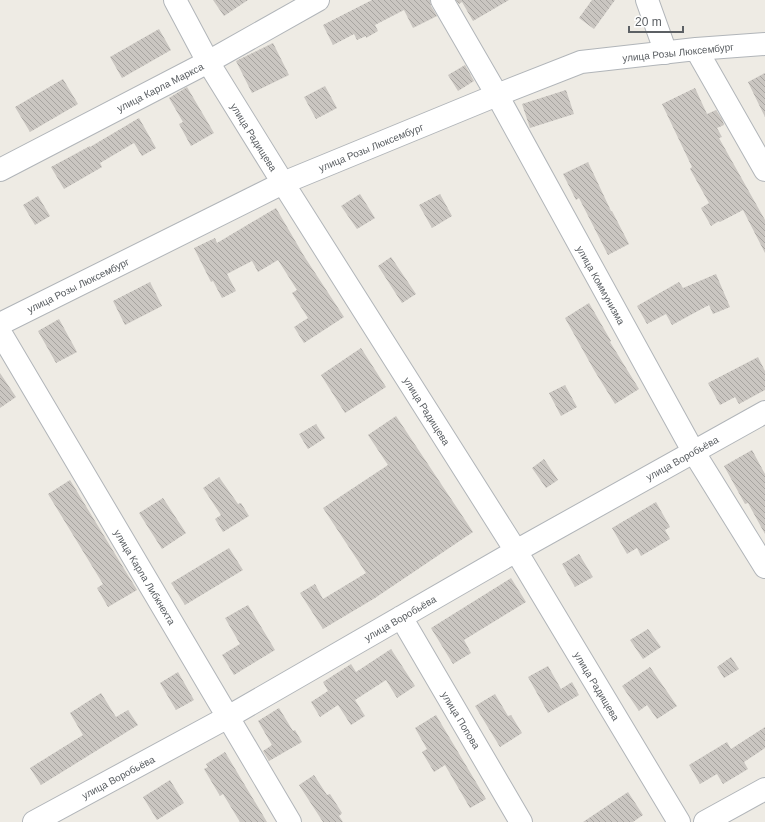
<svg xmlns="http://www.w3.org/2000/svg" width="765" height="822" viewBox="0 0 765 822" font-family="Helvetica,sans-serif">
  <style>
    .building { fill: url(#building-back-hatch) }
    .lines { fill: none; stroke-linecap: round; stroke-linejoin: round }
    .minor-casing { stroke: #b1b5b9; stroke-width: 24 }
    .minor { stroke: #fff; stroke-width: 22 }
    .labels { text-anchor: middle; stroke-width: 3.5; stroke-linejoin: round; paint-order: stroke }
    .street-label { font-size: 10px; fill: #5c6064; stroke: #fff }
  </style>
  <defs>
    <pattern id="building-back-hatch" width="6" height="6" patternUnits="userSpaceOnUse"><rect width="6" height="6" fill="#cac6c1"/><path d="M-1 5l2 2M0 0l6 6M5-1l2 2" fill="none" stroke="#a7a4a0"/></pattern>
  </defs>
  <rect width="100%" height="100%" fill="#eeebe4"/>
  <path class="building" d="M213 0H248L224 16Z
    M372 0H430L431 6 437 16 413 28 404 10 375 25 378 31 366 38V36L357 40 354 34 333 45 323 25Z
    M456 0H509L473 21 462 2 459 4Z
    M592 0H615L594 29 579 18Z
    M159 29 171 50 122 78 110 57Z
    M273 43 289 75 252 93 236 61Z
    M465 65 474 81 458 91 448 75Z
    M765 73V117L748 82Z
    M63 79 78 104 30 132 15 107Z
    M325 86 337 108 316 119 304 97Z
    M187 87 214 133 191 146 179 124 183 122 169 98Z
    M695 88 707 114 716 110 722 119 724 125 717 128 722 137 719 138 765 220V253L743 210 720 222 719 221 711 226 701 208 709 203 690 169 692 167 662 104Z
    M566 90 574 114 530 128 522 104Z
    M139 118 156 148 142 156 134 143 100 163 102 167 64 189 51 167 90 146V147Z
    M588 162 611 211H612L629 244 608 255 579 198 576 200 563 174Z
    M360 194 375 218 357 229 341 206Z
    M440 194 452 216 432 228 419 205Z
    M38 196 50 216 35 225 23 205Z
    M276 208 304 256 344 317 304 343 294 327 308 318 292 293 297 290 278 260 258 272 252 261 227 274 236 291 222 298 213 281 211 282 194 248 215 238 217 243Z
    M391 257 416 294 402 303 378 266Z
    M716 274 730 307 713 314 709 305 672 325 666 314 647 324 637 306 679 282 683 288Z
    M150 282 162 306 125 325 113 301Z
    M589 303 611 341 610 342 639 389 615 404 594 370 565 318Z
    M59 319 77 352 56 363 38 331Z
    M361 348 386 387 345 413 321 375Z
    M758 357 765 371V390L739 404 735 397 720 405 708 383Z
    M0 373 16 397 0 408Z
    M565 385 577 407 561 416 549 393Z
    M396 416 473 532 375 598 323 629 300 593 315 584 323 599 366 573 323 508 388 465 368 435Z
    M316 424 325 438 308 449 299 434Z
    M752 450 765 474V534L748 503 745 504 724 466Z
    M544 459 558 480 546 488 532 468Z
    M219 477 238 504 241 503 249 516 223 532 215 519 221 515 203 488Z
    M70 480 137 590 108 607 97 588 103 584 48 494Z
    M163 498 186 533 162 549 139 513Z
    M656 502 670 527 665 530 670 539 641 556 637 548 627 554 612 528Z
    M229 548 243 570 185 605 171 583Z
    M579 554 593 577 575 587 562 564Z
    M511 578 526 602 464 640 471 653 453 664 431 628Z
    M248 605 275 650 234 675 222 655 240 644 225 618Z
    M648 629 661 647 643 659 630 640Z
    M391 649 415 686 397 698 386 680 355 700 365 716 351 725 338 705 320 717 311 702 328 691 323 682 351 664 356 672Z
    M731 657 739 669 724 678 717 667Z
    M548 666 561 689 572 682 579 695 548 713 528 677Z
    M650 667 677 706 657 719 647 705 639 711 622 686Z
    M178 672 194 700 176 710 160 683Z
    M101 693 116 717 128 710 138 725 41 785 30 768 83 735 70 713Z
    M495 694 508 716 511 715 522 733 500 747 475 706Z
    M279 708 293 731 295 730 302 742 269 761 263 751 272 745 258 721Z
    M436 715 486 799 470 808 445 765 434 772 422 752 427 749 415 728Z
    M765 727V748L744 762 748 769 723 784 717 774 700 784 689 765 727 742 731 749Z
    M225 752 267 822H240L223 794 220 796 204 769 208 767 206 764Z
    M314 775 327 795 330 794 342 813 339 816 343 822H323L299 785Z
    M170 780 184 803 157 820 143 797Z
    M628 792 643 815 633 822H583Z"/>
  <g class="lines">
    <defs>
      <path id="minor" d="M175 0 208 62 283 183 516 551 679 822
        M442 0 497 95 693 451 765 567
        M647 0 666 53
        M696 49 765 170
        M0 170 208 62 318 0
        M0 324 283 183 497 95 581 62 696 49 765 44
        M0 332 290 822
        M401 617 521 822
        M34 822 228 717 516 551 765 412
        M705 822 765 789"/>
    </defs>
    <use href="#minor" class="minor-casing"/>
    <use href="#minor" class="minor"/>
  </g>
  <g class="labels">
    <g class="street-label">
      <text transform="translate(678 52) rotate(-6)" y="4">улица Розы Люксембург</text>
      <text transform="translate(160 87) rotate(-27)" y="4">улица Карла Маркса</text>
      <text transform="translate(254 137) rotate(58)" y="4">улица Радищева</text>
      <text transform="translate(371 147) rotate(-22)" y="4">улица Розы Люксембург</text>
      <text transform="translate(78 285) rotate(-26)" y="4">улица Розы Люксембург</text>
      <text transform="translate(601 285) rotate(61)" y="4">улица Коммунизма</text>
      <text transform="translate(427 411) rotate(58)" y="4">улица Радищева</text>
      <text transform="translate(682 458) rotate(-29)" y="4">улица Воробьёва</text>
      <text transform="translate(145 577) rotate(59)" y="4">улица Карла Либкнехта</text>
      <text transform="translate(400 618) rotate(-30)" y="4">улица Воробьёва</text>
      <text transform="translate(597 686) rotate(59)" y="4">улица Радищева</text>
      <text transform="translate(461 720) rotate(59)" y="4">улица Попова</text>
      <text transform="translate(118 777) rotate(-28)" y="4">улица Воробьёва</text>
    </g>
  </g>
  <path d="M629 26v6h54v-6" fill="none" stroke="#5c6064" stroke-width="2"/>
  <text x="635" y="26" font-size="12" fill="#5c6064" stroke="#ffffff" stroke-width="3" paint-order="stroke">20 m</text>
</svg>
